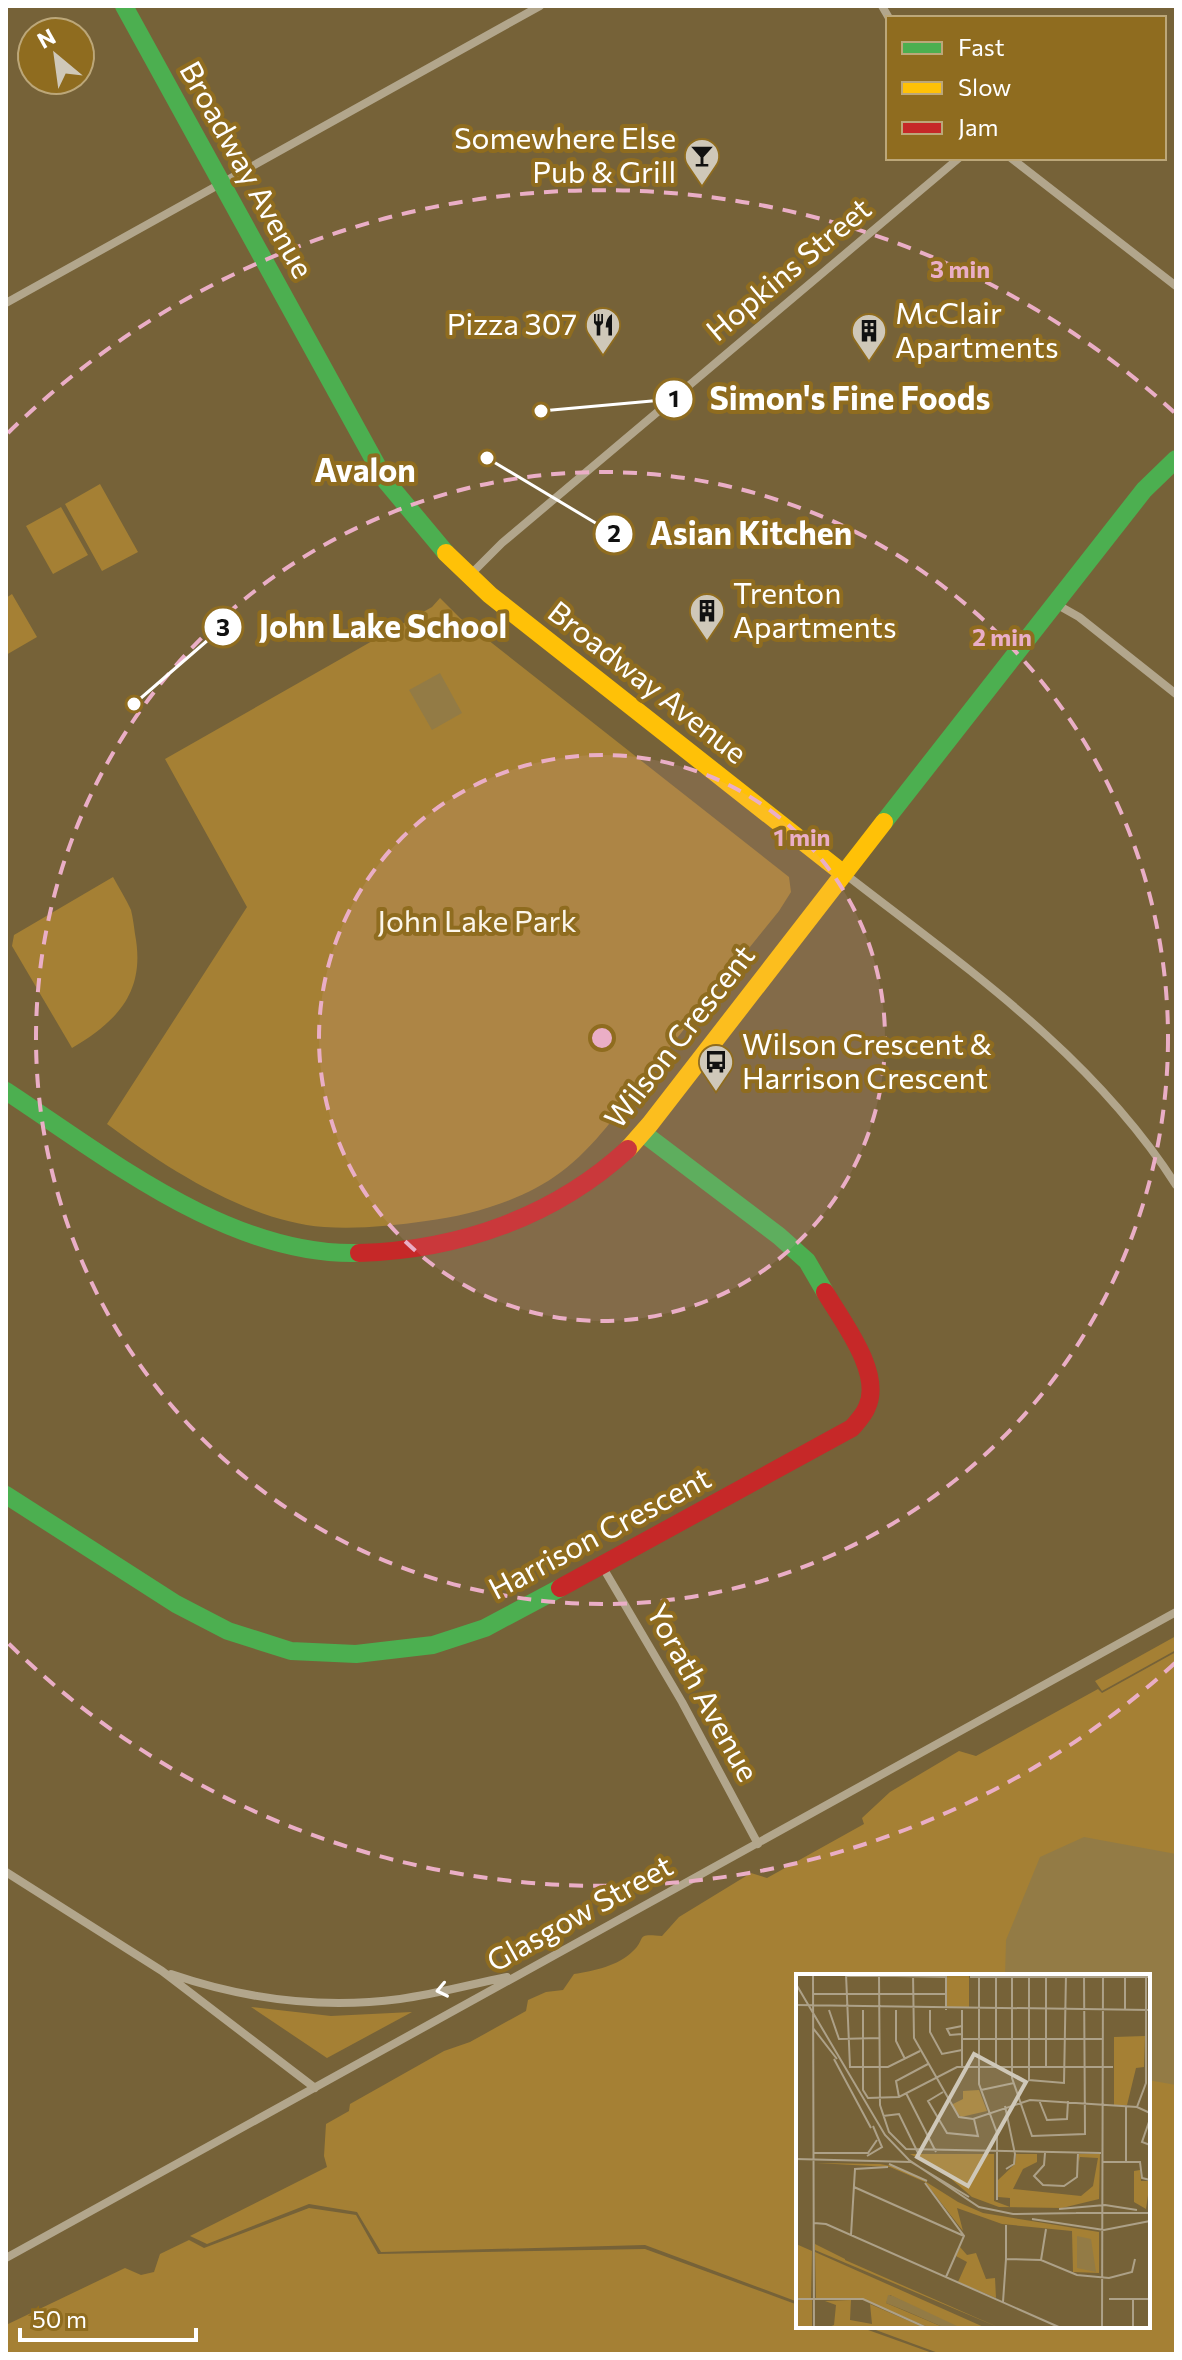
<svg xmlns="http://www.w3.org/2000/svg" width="1182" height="2360" viewBox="0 0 1182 2360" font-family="Commissioner,sans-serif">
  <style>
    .green { fill: #a58034 }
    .water { fill: #937b45 }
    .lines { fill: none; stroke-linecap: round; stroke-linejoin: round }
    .street { stroke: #b2a68c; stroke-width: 8 }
    .fast { stroke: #4caf50; stroke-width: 18 }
    .slow { stroke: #ffc107; stroke-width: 18 }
    .jam { stroke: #c62828; stroke-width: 18 }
    .oneway { stroke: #fff }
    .ring { fill: none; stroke: #eaaec6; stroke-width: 4; stroke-dasharray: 14 10 }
    .labels { text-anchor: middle; stroke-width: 8; stroke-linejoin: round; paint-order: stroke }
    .poi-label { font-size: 30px; fill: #fff; stroke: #8f6c1f; text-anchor: start }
    .street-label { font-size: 30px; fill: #fff; stroke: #8f6c1f }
    .park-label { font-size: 30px; fill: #fcf6ea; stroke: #8f6c1f }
    .neighbourhood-label { font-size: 32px; font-weight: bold; fill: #fff; stroke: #8f6c1f }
    .inset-road { fill: none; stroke: #ada188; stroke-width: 2 }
    .view { fill: #cfc8b9; fill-opacity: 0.15; stroke: #cfc8b9; stroke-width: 4 }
    .inset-edge { fill: none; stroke: #fff; stroke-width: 4 }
    .centre { fill: #eaaec6; stroke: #8f6c1f; stroke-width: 4 }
    .ring-label { font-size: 24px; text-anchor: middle; font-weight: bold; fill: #eaaec6; stroke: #8f6c1f; stroke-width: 8; stroke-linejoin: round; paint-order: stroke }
    .leader { fill: none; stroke: #fff; stroke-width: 3 }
    .callout-dot { fill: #fff; stroke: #8f6c1f; stroke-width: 3 }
    .mark-label { font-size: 24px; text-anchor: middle; font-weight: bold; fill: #111 }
    .callout-label { font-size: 32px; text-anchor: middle; font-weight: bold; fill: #fff; stroke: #8f6c1f; stroke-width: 8; stroke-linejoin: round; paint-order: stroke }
  </style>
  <rect width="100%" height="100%" fill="#766238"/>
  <path class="green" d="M100 484 138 552 102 571 65 504Z
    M61 507 88 555 53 574 26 526Z
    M12 594 37 637 6 655V598Z
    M440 598 460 618 789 877 791 892 779 911C734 966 690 1022 646 1077 620 1109 595 1147 561 1172 524 1200 472 1215 426 1221 392 1226 358 1229 324 1227 248 1221 166 1168 107 1124L247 907 165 759 432 607Z
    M113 877C119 888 126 899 131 910 133 918 134 927 135 934 146 991 118 1021 72 1048L12 946 14 935Z
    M1176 1636V1650L1102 1691 1095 1681Z
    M1176 1652V2354H941L865 2326H1148V1976H798V2302L645 2245 381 2252 357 2212 309 2204 207 2244 190 2236 327 2167 324 2156 326 2124 349 2111 350 2104 444 2051 470 2042 526 2011 528 2000 546 1992 563 1990 574 1974C594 1971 618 1966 633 1951 647 1938 634 1933 662 1936L679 1917 751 1873 767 1878 864 1824 862 1818 890 1792 959 1751 976 1756 1098 1689 1102 1693Z
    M251 2007 331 2016 412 2012 327 2058Z
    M309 2208 356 2215 378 2254 645 2249 798 2305V2326H857L935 2354H6V2325L125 2268 141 2275 154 2272 160 2254 189 2240 204 2248Z"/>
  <path class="water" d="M440 673 462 713 432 730 409 690Z
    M1084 1837 1176 1854V2085L1148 2080V1976H1005L1006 1940 1040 1857Z"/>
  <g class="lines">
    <path class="street" d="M882 6 889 18
      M1011 158 1176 286
      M6 303 540 6
      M470 575 502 543 959 158
      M1056 604 1079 617 1176 694
      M845 874C965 967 1093 1055 1176 1185
      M602 1566 682 1702 758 1844
      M6 1872 162 1971 315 2088
      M171 1974C244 1999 322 2009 400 1999 436 1994 472 1984 507 1977
      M6 2258 1176 1612"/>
    <path class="fast" d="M124 6 385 480 446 553
      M884 822 1144 490 1176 459
      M6 1091C108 1158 231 1257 359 1253
      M643 1133 779 1236 807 1261 825 1292
      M6 1495 176 1604 228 1631 291 1651 356 1654 433 1645 485 1628 560 1588"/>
    <path class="slow" d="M446 553 490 595 844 874
      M628 1149 650 1124 884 822"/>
    <path class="jam" d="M359 1253C459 1250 554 1217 628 1149
      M560 1588 852 1428C857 1422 864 1415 867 1407 883 1373 842 1321 825 1292"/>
  </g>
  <defs><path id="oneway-chevron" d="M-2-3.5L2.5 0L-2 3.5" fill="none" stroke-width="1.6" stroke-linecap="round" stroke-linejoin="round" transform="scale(2)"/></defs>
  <use class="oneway" href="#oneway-chevron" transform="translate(442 1990) rotate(168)"/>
  <circle cx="602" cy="1038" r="283" fill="#eaaec6" fill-opacity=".12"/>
  <g class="ring">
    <circle cx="602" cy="1038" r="283"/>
    <circle cx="602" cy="1038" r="566"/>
    <path d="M1175 1663A848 848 0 0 1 8 1643M8 433A848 848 0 0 1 1175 413"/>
  </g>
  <defs>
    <symbol id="bar-pin" viewBox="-11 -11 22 30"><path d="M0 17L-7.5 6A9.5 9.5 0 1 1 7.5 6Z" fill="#cfc8b9" stroke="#8f6c1f"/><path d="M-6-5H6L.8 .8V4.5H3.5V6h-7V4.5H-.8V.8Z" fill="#111"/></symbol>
    <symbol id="restaurant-pin" viewBox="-11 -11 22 30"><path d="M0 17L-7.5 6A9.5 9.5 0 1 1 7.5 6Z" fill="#cfc8b9" stroke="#8f6c1f"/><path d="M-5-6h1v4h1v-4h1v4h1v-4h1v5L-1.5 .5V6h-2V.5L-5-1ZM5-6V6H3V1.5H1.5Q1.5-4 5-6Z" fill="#111"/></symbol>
    <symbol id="building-pin" viewBox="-11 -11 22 30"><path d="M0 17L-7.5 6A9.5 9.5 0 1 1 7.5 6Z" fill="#cfc8b9" stroke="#8f6c1f"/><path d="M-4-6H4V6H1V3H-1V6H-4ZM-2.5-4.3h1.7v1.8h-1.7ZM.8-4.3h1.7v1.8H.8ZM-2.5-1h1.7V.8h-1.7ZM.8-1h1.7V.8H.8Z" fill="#111"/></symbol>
    <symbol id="bus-pin" viewBox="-11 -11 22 30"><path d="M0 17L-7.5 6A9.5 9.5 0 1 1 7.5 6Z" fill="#cfc8b9" stroke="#8f6c1f"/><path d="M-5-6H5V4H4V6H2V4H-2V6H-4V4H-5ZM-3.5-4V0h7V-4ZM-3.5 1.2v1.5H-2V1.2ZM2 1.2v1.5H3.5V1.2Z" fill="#111"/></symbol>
  </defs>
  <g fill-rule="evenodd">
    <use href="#bar-pin" x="682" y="136" width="40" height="54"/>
    <use href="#restaurant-pin" x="583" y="305" width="40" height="54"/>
    <use href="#building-pin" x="849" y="311" width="40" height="54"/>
    <use href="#building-pin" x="687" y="591" width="40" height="54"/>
    <use href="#bus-pin" x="696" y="1042" width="40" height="54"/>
  </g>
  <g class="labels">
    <g class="poi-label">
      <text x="676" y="149" text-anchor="end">Somewhere Else<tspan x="676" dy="34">Pub &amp; Grill</tspan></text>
      <text x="895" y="324">McClair<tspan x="895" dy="34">Apartments</tspan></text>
      <text x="577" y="335" text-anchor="end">Pizza 307</text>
      <text x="733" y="604">Trenton<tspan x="733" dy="34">Apartments</tspan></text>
      <text x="742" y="1055">Wilson Crescent &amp;<tspan x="742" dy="34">Harrison Crescent</tspan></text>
    </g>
    <g class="street-label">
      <text transform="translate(246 170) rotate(61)" y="10">Broadway Avenue</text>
      <text transform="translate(789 270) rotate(-40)" y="10">Hopkins Street</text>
      <text transform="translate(647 683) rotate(38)" y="10">Broadway Avenue</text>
      <text transform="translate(680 1037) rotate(-52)" y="10">Wilson Crescent</text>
      <text transform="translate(600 1534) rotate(-28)" y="10">Harrison Crescent</text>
      <text transform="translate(702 1693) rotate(61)" y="10">Yorath Avenue</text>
      <text transform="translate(580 1914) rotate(-29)" y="10">Glasgow Street</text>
    </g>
    <g class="park-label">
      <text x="477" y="932">John Lake Park</text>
    </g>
    <g class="neighbourhood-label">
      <text x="365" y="482">Avalon</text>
    </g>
  </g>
  <g transform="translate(796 1974)">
    <rect width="354" height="354" fill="#766238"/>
    <path d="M151 0H173V34H151ZM349 62 348 93 340 94 331 131H318V63ZM183 116 191 137 165 143 155 131 167 125V117ZM114 180H198V227L214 233V224L202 223 201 207 219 190 220 180H241V188L227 195 217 215 285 222 297 212 302 184 284 183 283 188V180H304L303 225 266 234 203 233 176 223 146 197ZM20 189 84 190 100 193 127 206 162 228 187 239 303 258V299L277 298 276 257 206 250 161 234 167 257 129 208 94 193ZM344 196 345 207H354L350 235 338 228V197ZM0 270 16 277 15 324H0ZM19 270 49 285V286L204 354 19 276ZM164 273 171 281 180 279 190 305 199 304 200 324 162 308 171 288 160 282ZM19 278 190 354H160L94 321 90 329 149 354H134L64 324H20ZM0 326H16V354H0ZM55 326 54 346 76 350 74 330 129 354 33 353 38 351 40 331 29 327Z" fill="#a58034"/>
    <path d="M281 262 295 265 300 298 281 294ZM92 321 97 322 161 352 149 354 110 337 90 329Z" fill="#937b45"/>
    <path class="inset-road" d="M0 0 150 3M17 0 18 354M50 0 54 93H92L124 77M83 0 84 131 93 158 110 175 305 179M117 0 118 64 163 143 177 145 234 126 341 133 354 139M150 0V36M183 0V110L201 159V226M200 0V93M216 0V104L236 162 289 160 288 0M250 0V93M174 3H354M233 3V106L268 109 270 0M0 10 89 161 113 186 183 233 217 240 282 239M17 20H150M0 31 354 36M33 36 43 65 83 64M67 36V116L72 124 103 123 161 93H317M100 36V67L109 85M134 36V58L146 80 166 76M329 36V0M17 54 41 85M166 60 154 61 151 55 166 52M166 65H307M38 85 75 154M166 93V36M185 116 218 109M147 118 132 127 151 159 182 162 178 145M110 119 140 178M103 123 100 107 132 90M243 126 251 146 271 145 272 127M209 132 219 180 218 190 210 195M330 133V188M341 133 350 109V0M87 142 103 140 122 179M354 145 346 168 354 171M18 179H72L81 166M249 179 248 191 238 202 247 211 268 212 281 203 282 179M71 182 86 173 77 152M0 185 115 188 173 223M307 188H344L346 204 354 206M93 190 131 207M129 209 168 262 150 303M58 213 168 262M263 235 309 231 341 236M280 239H354M236 245 308 256 354 247M18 249 30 250 265 354M210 251V285M55 261 59 195 92 193M245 286 250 255M0 325H67L131 354M313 325H354M207 328 210 285 245 286 281 301 313 304 336 298 339 285M306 354 307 0M337 354V325"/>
    <path class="view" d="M178 80 230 108 172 212 121 183Z"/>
    <rect width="354" height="354" class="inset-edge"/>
  </g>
  <circle cx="602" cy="1038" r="12" class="centre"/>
  <g class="ring-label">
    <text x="960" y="278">3 min</text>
    <text x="1002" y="646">2 min</text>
    <text x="802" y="846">1 min</text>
  </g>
  <path class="leader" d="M541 411L674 399M487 458L614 534M134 704L223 627"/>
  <g class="callout-dot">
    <circle cx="541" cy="411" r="8"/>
    <circle cx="487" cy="458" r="8"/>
    <circle cx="134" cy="704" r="8"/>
    <circle cx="674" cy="399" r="20"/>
    <circle cx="614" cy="534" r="20"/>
    <circle cx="223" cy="627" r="20"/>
  </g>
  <g class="mark-label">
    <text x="674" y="407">1</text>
    <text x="614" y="542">2</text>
    <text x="223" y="636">3</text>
  </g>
  <g class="callout-label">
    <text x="850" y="410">Simon's Fine Foods</text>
    <text x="751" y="545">Asian Kitchen</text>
    <text x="383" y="638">John Lake School</text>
  </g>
  <rect width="1182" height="2360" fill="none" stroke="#ffffff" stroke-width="16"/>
  <rect x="886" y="16" width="280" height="144" fill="#8f6c1f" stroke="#bca779" stroke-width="2"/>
  <rect x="902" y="42" width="40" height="12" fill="#4caf50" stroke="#bca779" stroke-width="2"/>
  <text x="958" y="56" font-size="24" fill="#ffffff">Fast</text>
  <rect x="902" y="82" width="40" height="12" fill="#ffc107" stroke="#bca779" stroke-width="2"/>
  <text x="958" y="96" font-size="24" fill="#ffffff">Slow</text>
  <rect x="902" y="122" width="40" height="12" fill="#c62828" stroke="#bca779" stroke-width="2"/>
  <text x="958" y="136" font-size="24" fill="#ffffff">Jam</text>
  <g transform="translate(56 56) rotate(331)"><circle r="38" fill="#8f6c1f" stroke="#bca779" stroke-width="2"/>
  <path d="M0-6L14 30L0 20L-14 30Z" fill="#cfc8b9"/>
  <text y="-12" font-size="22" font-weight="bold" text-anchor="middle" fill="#ffffff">N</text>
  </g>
  <path d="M20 2328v12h176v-12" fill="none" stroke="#ffffff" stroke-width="4"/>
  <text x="32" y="2328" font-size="24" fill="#ffffff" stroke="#8f6c1f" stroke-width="6" paint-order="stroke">50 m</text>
</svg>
